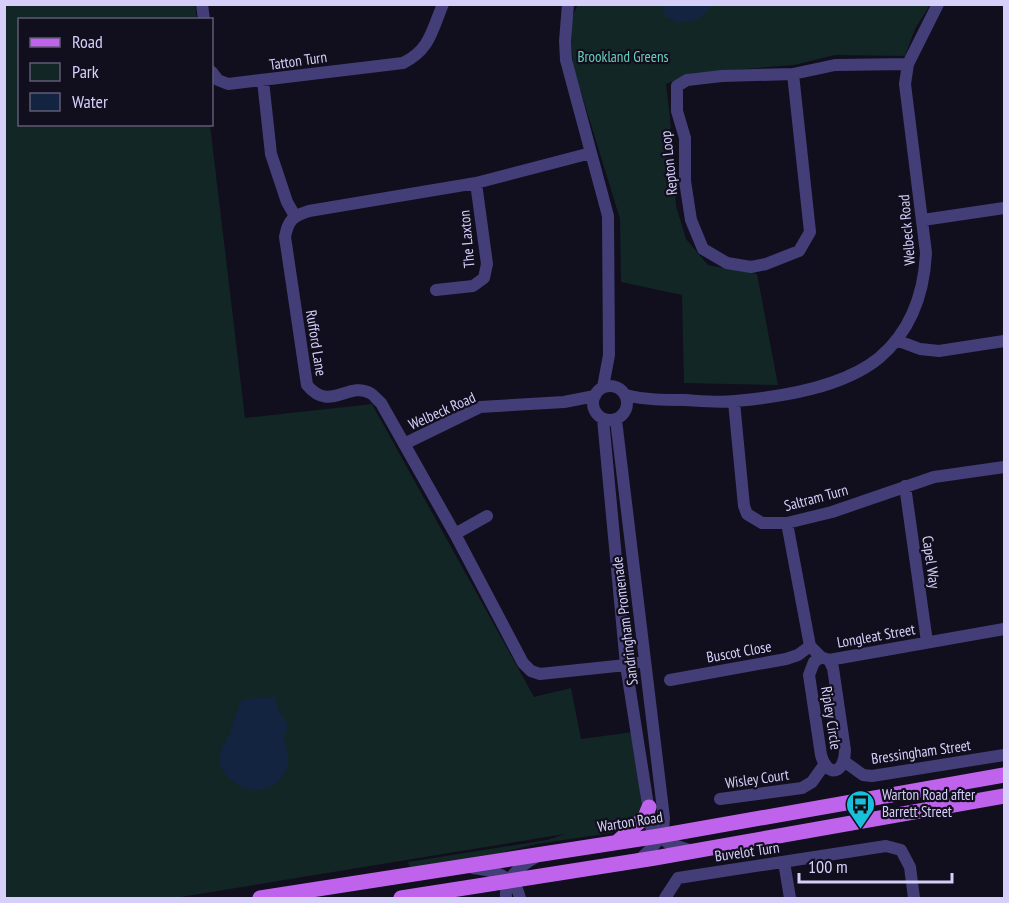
<svg xmlns="http://www.w3.org/2000/svg" width="1009" height="903" viewBox="0 0 1009 903" font-family="'PT Sans Narrow',sans-serif">
  <style>
    .green { fill: #122626 }
    .water { fill: #132441 }
    .lines { fill: none; stroke-linecap: round; stroke-linejoin: round }
    .minor { stroke: #433e77; stroke-width: 12 }
    .major { stroke: #bf63ed; stroke-width: 15 }
    .labels { text-anchor: middle; stroke-width: 4.5; stroke-linejoin: round; paint-order: stroke }
    .park-label { font-size: 15px; fill: #65d0ba; stroke: #110e1d }
    .street-label { font-size: 15px; fill: #d6cffa; stroke: #110e1d }
    .poi-label { font-size: 15px; fill: #d6cffa; stroke: #110e1d; text-anchor: start }
  </style>
  <rect width="100%" height="100%" fill="#110e1d"/>
  <path class="green" d="M578 4 930 5 915 29 905 56 835 55 794 65 693 73 666 84 670 118 676 206 686 239 708 265 757 274 778 385 684 383 682 295 621 282 620 219 573 66 570 22Z
    M5 5H195L197 19 20 20V124L210 125 245 418 372 404 534 697 571 688 581 739 633 732 642 812 620 830 611 833 536 844 488 856 410 868 408 862 547 840 565 834 175 898H5Z"/>
  <path class="water" d="M662 5V4L713 5 699 19 679 23 666 17Z
    M274 696C278 702 276 708 280 713 282 717 286 719 287 724 289 730 284 732 284 737 284 747 291 757 287 768 275 801 229 793 220 764 217 752 228 740 231 730 235 719 236 709 242 700Z"/>
  <g class="lines">
    <path class="minor" d="M202 4 204 20
      M568 4 565 41 566 60 608 216 609 355 603 387
      M212 72 218 80 228 84 403 63C430 50 432 30 443 4
      M793 74 810 232 799 251 766 264 751 267 727 263 703 249 691 220 685 181V138L677 111V86L687 80 722 76 793 74 835 65 908 64
      M263 81 271 154 287 202 295 216
      M591 153 476 183 309 211C293 216 288 220 285 237L307 385C330 413 348 381 370 393 374 395 377 400 381 403L455 534 523 663 531 671 540 674 626 665 644 661
      M923 220 1004 208
      M436 290 473 286 484 278 487 264 476 183
      M896 340 920 349 939 351 1004 341
      M593 403a17 17 0 1 1 34 0a17 17 0 1 1-34 0Z
      M626 395C645 400 665 400 685 400 701 401 719 403 735 401 781 397 842 388 879 358 911 331 924 293 926 253L905 84 908 64 938 4
      M734 402 744 506 747 514 762 523H787L832 512 934 477 1004 467
      M603 419 626 665 652 831 668 843 692 851
      M616 420 664 818C664 836 653 848 640 859
      M404 444 480 407 564 402 595 396
      M905 486 927 642
      M787 523 810 646 821 657 829 660 1004 629
      M455 534 487 516
      M821 657 814 662 809 675 821 755C828 779 845 773 845 750L833 668 829 660
      M670 680 786 659 798 655 810 646
      M845 762 863 775 872 776 1004 755
      M720 799 802 788 812 782 824 765
      M784 862 790 898
      M473 868C492 870 516 876 520 898
      M506 898C504 878 520 866 536 857
      M665 898 678 878 886 846 901 850 910 867 914 898"/>
    <path class="major" d="M617 842 645 817 649 807
      M260 898 659 836 1004 775
      M401 898 655 858 1004 796"/>
  </g>
  <defs>
    <symbol id="bus-pin" viewBox="-11 -11 22 30"><path d="M0 17L-7.5 6A9.5 9.5 0 1 1 7.5 6Z" fill="#19c0dc" stroke="#110e1d"/><path d="M-5-6H5V4H4V6H2V4H-2V6H-4V4H-5ZM-3.5-4V0h7V-4ZM-3.5 1.2v1.5H-2V1.2ZM2 1.2v1.5H3.5V1.2Z" fill="#111"/></symbol>
  </defs>
  <g fill-rule="evenodd">
    <use href="#bus-pin" x="844" y="788" width="33" height="45"/>
  </g>
  <g class="labels">
    <g class="park-label">
      <text x="623" y="62">Brookland Greens</text>
    </g>
    <g class="street-label">
      <text transform="translate(298 61) rotate(-8)" y="5">Tatton Turn</text>
      <text transform="translate(669 163) rotate(-96)" y="5">Repton Loop</text>
      <text transform="translate(907 230) rotate(-95)" y="5">Welbeck Road</text>
      <text transform="translate(467 239) rotate(-95)" y="5">The Laxton</text>
      <text transform="translate(316 343) rotate(81)" y="5">Rufford Lane</text>
      <text transform="translate(442 411) rotate(-24)" y="5">Welbeck Road</text>
      <text transform="translate(816 498) rotate(-15)" y="5">Saltram Turn</text>
      <text transform="translate(931 562) rotate(82)" y="5">Capel Way</text>
      <text transform="translate(625 621) rotate(-97)" y="5">Sandringham Promenade</text>
      <text transform="translate(876 636) rotate(-10)" y="5">Longleat Street</text>
      <text transform="translate(739 652) rotate(-10)" y="5">Buscot Close</text>
      <text transform="translate(831 718) rotate(81)" y="5">Ripley Circle</text>
      <text transform="translate(921 752) rotate(-8)" y="5">Bressingham Street</text>
      <text transform="translate(757 779) rotate(-8)" y="5">Wisley Court</text>
      <text transform="translate(630 822) rotate(-9)" y="5">Warton Road</text>
      <text transform="translate(747 852) rotate(-8)" y="5">Buvelot Turn</text>
    </g>
    <g class="poi-label">
      <text x="882" y="800">Warton Road after<tspan x="882" dy="17">Barrett Street</tspan></text>
    </g>
  </g>
  <rect width="1009" height="903" fill="none" stroke="#d6cffa" stroke-width="12"/>
  <rect x="18" y="18" width="195" height="108" fill="#110e1d" stroke="#605b75" stroke-width="1.5"/>
  <rect x="30" y="38" width="30" height="9" fill="#bf63ed" stroke="#605b75" stroke-width="1.5"/>
  <text x="72" y="48" font-size="18" fill="#d6cffa">Road</text>
  <rect x="30" y="63" width="30" height="18" fill="#122626" stroke="#605b75" stroke-width="1.5"/>
  <text x="72" y="78" font-size="18" fill="#d6cffa">Park</text>
  <rect x="30" y="93" width="30" height="18" fill="#132441" stroke="#605b75" stroke-width="1.5"/>
  <text x="72" y="108" font-size="18" fill="#d6cffa">Water</text>
  <path d="M799 873v9h153v-9" fill="none" stroke="#d6cffa" stroke-width="3"/>
  <text x="808" y="873" font-size="18" fill="#d6cffa" stroke="#110e1d" stroke-width="4.5" paint-order="stroke">100 m</text>
</svg>
